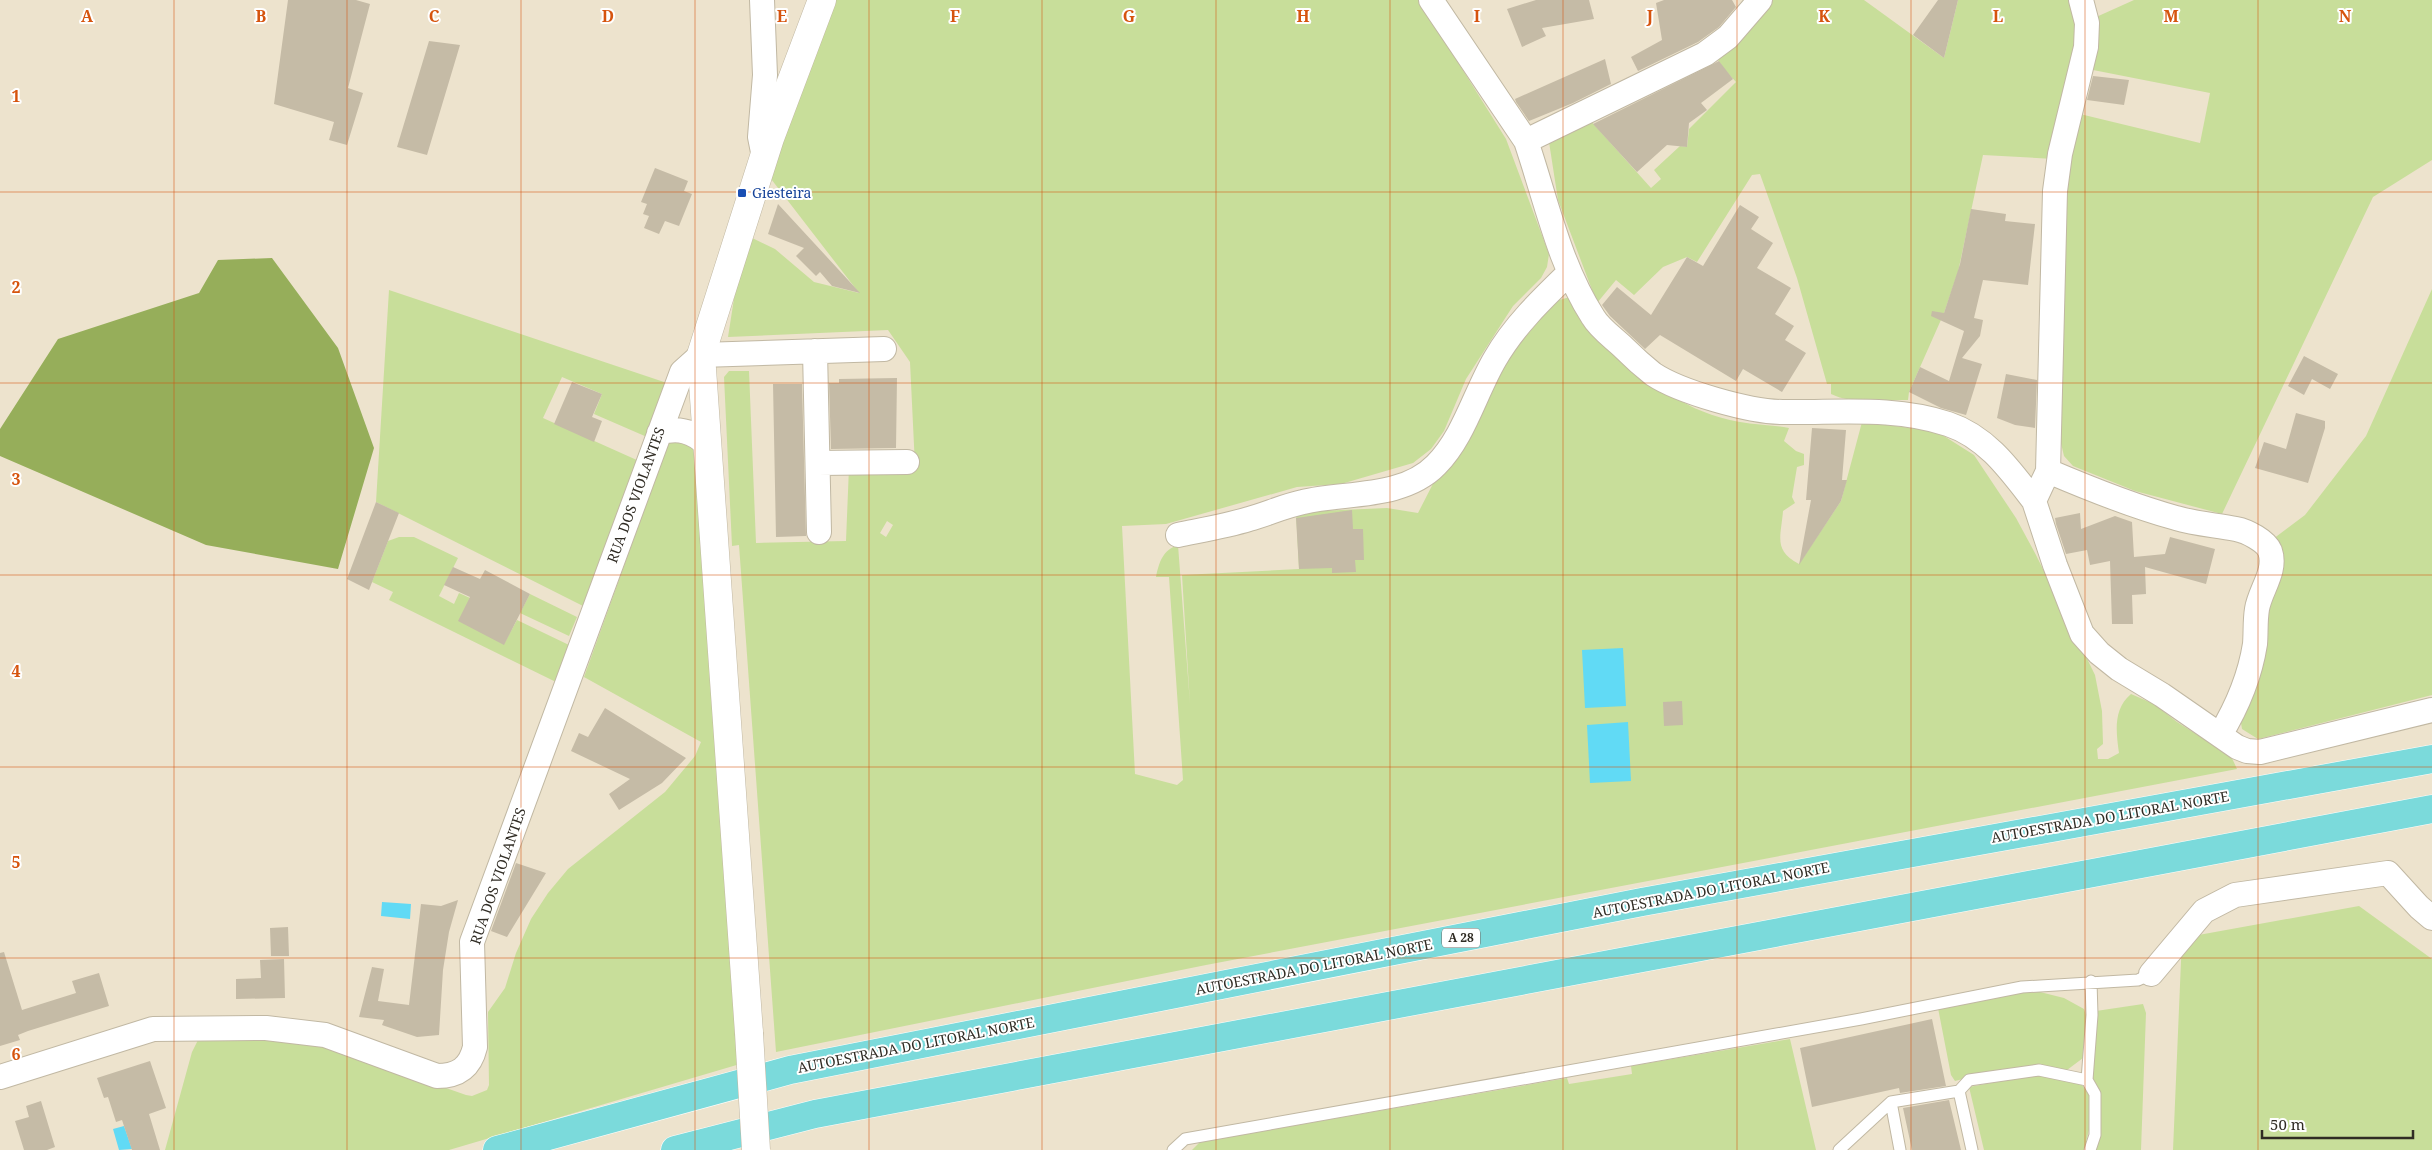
<svg xmlns="http://www.w3.org/2000/svg" width="2432" height="1150" viewBox="0 0 2432 1150" font-family="'Noto Serif',serif">
  <style>
    .green { fill: #c8de9a; fill-rule: evenodd }
    .forest { fill: #96ae5a }
    .water { fill: #61daf5 }
    .building { fill: #c5bba6 }
    .lines { fill: none; stroke-linecap: round; stroke-linejoin: round }
    .service-casing { stroke: #c1b8a3; stroke-width: 13 }
    .minor-casing { stroke: #c1b8a3; stroke-width: 26 }
    .tertiary-casing { stroke: #c1b8a3; stroke-width: 29 }
    .motorway-casing { stroke: #fff; stroke-width: 29 }
    .service { stroke: #fff; stroke-width: 11 }
    .minor { stroke: #fff; stroke-width: 24 }
    .tertiary { stroke: #fff; stroke-width: 28 }
    .motorway { stroke: #7bdadb; stroke-width: 28 }
    .tertiary-bridge-casing { stroke: #c1b8a3; stroke-width: 29; stroke-linecap: butt }
    .tertiary-bridge { stroke: #fff; stroke-width: 28 }
    .grid { fill: none; stroke: #d6540e; stroke-width: 1; stroke-opacity: 0.55 }
    .transit-dot { fill: #1a4fb4; stroke: #fff; stroke-width: 2 }
    .labels { text-anchor: middle; stroke-width: 4; stroke-linejoin: round; paint-order: stroke }
    .shield { fill: #fff; stroke: #6e6b66; stroke-width: 1 }
    .shield-label { font-size: 12px; font-weight: bold; fill: #302c24 }
    .transit-label { font-size: 14px; fill: #164399; stroke: #fff; text-anchor: start }
    .street-label { font-size: 14px; fill: #302c24; stroke: #fff }
    .grid-label { font-size: 16px; text-anchor: middle; font-weight: bold; fill: #d6540e; stroke: #fff; stroke-width: 4; stroke-linejoin: round; paint-order: stroke }
  </style>
  <rect width="100%" height="100%" fill="#ede3cd"/>
  <path class="green" d="M832 0H1419L1506 139 1549 254 1547 267 1541 278 1513 306 1466 379 1444 431 1431 449 1413 463 1341 484 1297 487 1166 524 1122 526 1135 774 1177 785 1183 780 1169 577H1156C1159 562 1163 550 1178 545L1190 704 1182 575 1299 569 1296 512 1387 508 1418 513 1438 474 1516 348 1549 309 1559 300 1570 297C1578 321 1597 335 1616 351 1656 386 1685 412 1740 422 1756 425 1773 425 1789 428L1784 441 1796 451 1804 454V465L1797 467 1792 497 1795 503 1783 511C1781 537 1773 550 1799 564L1841 501 1862 422 1936 431 1974 455 2016 518 2036 555 2095 675 2102 711 2103 744 2097 749 2098 759H2108L2119 753C2116 732 2113 709 2131 694L2154 704 2177 722 2231 756 2237 769 1206 965 776 1052 739 545 732 546 724 377 729 371H749L756 543 846 541 849 467 915 466 910 362 888 330 728 337 739 267 748 236 775 249 814 282 859 293 768 175ZM887 521 893 525 886 537 880 533Z
    M1773 0H1864L1944 58 1958 0H2075L2081 25 2054 159 1983 155 1958 272 1944 313 1909 392 1908 400C1884 399 1853 405 1831 394V384H1827L1797 278 1760 174 1752 175 1697 262 1687 257 1663 267 1634 295 1616 280 1597 303 1558 200 1549 142 1589 119 1651 188 1661 179 1654 170 1680 146 1687 147 1689 129 1736 82 1724 69 1713 52 1759 17Z
    M2134 0H2432V160L2373 197 2222 514 2135 491 2073 466 2064 456 2060 439 2054 345 2069 157 2080 114 2200 143 2210 93 2093 70 2094 18Z
    M2432 289V695L2258 739 2242 729 2240 717 2273 539 2305 515 2366 436Z
    M389 290 667 383 647 437 594 414 602 394 562 377 543 418 639 461 585 607 376 502Z
    M678 440 697 450 740 1064 449 1150H165L192 1052 198 1040 217 1037 315 1042 466 1095 472 1096 487 1090 489 1085 488 1012 505 988 516 953 531 919 548 893 568 869 665 792 695 756 701 742 584 677 669 441Z
    M399 537H414L458 558 439 596 454 604 459 593 470 598 504 644 517 620 569 645 556 682 389 600 393 592 372 582 388 541Z
    M530 594 577 617 569 636 520 613Z
    M2359 906 2432 959V1150H2173L2182 938Z
    M2040 992 2064 998 2084 1009 2088 1022 2083 1058 2067 1070 2033 1066 1986 1073 1955 1081 1951 1075 1938 1008 2011 993Z
    M2143 1004 2146 1013 2141 1150H2095L2099 1137 2101 1101 2091 1074 2096 1011Z
    M1790 1039 1816 1150H1192L1200 1142 1567 1078 1569 1084 1632 1074 1631 1066Z
    M2034 1075 2050 1076 2082 1085 2091 1098 2090 1126 2084 1150H1984L1969 1087Z"/>
  <path class="forest" d="M272 258 338 348 374 448 338 569 206 545 0 456V429L58 339 199 293 218 260Z"/>
  <path class="water" d="M1623 648 1626 706 1585 708 1582 650Z
    M1628 722 1631 781 1590 783 1587 725Z
    M382 902 411 904 410 919 381 916Z
    M124 1126 132 1149 119 1150 113 1129Z"/>
  <path class="building" d="M288 0H356L370 4 348 88 363 93 347 145 329 140 334 122 274 104Z
    M1536 0H1589L1594 19 1542 28 1546 36 1522 47 1507 9Z
    M1664 0H1732L1736 7 1719 27 1698 42 1638 71 1631 57 1662 40 1656 3Z
    M1938 0H1958L1944 58 1913 35Z
    M429 41 460 45 427 155 397 147Z
    M1605 59 1611 84 1573 103 1529 121 1516 102 1515 99Z
    M1719 61 1733 79 1701 103 1707 110 1689 123 1687 147 1667 145 1637 172 1593 124Z
    M2093 76 2129 80 2124 105 2087 100Z
    M655 168 688 181 684 191 692 194 679 226 665 221 659 234 644 228 649 216 643 214 647 204 641 202Z
    M778 204 826 256 860 293 832 286 820 272 816 276 796 256 804 248 768 234Z
    M1740 205 1759 217 1751 229 1773 243 1757 268 1791 288 1775 314 1794 326 1785 340 1806 353 1782 392 1743 369 1736 381 1660 335 1645 349 1610 316 1602 305 1617 287 1651 315 1687 257 1703 266Z
    M1971 209 2006 214 2005 221 2035 224 2028 285 1983 280 1974 318 1983 320 1980 336 1962 358 1982 364 1966 415 1941 408 1909 392 1920 367 1949 381 1964 331 1931 316 1932 311 1944 313 1960 264Z
    M2304 356 2338 374 2330 389 2312 379 2304 395 2288 386Z
    M2006 374 2037 380 2035 428 2015 425 1997 418Z
    M897 378 896 448 831 449 829 383H839V379Z
    M572 382 602 394 592 417 602 421 594 442 554 424Z
    M773 384H802L806 536 776 537Z
    M2296 413 2325 421V428L2308 483 2255 468 2264 442 2286 449Z
    M1812 428 1846 430 1842 480H1847L1841 501 1799 565 1811 500H1806Z
    M376 502 399 513 369 590 347 579Z
    M1352 510 1353 529H1363L1364 560H1355L1356 572 1332 573V568L1299 569 1296 518Z
    M2080 513 2081 529 2115 516 2132 522 2134 557 2165 554 2170 537 2215 549 2206 584 2145 567 2146 594 2132 595 2133 624H2112L2110 561 2090 565 2087 550 2066 554 2056 524 2055 518Z
    M453 567 480 579 485 570 530 594 504 645 458 621 470 597 444 585Z
    M1682 701 1683 725 1664 726 1663 702Z
    M605 708 686 758 662 783 619 810 609 794 630 779 571 751 579 733 588 737Z
    M516 863 546 873 507 937 491 931Z
    M458 900 449 932 443 970 439 1035 417 1037 382 1025 384 1020 359 1017 372 967 384 969 378 1001 409 1005 421 904 441 906Z
    M288 927 289 956H271L270 928Z
    M4 952 22 1010 76 993 72 981 99 973 109 1006 28 1031 18 1035 20 1040 0 1046V953Z
    M284 959 285 998 236 999V979L261 978 260 960Z
    M1932 1019 1946 1086 1900 1093 1899 1088 1812 1107 1800 1048Z
    M150 1061 166 1108 149 1114 160 1150H132L122 1120 116 1122 108 1097 104 1098 97 1078Z
    M1949 1100 1961 1150H1912L1903 1108Z
    M41 1101 55 1147 47 1150H24L15 1121 29 1117 26 1106Z"/>
  <g class="lines">
    <defs>
      <path id="service" d="M2087 1080 2092 1015 2091 981
        M1959 1091 1969 1080 2039 1070 2087 1080 2095 1094V1135L2090 1150
        M1891 1102 1900 1150
        M1173 1150 1185 1139 1861 1019 2022 987 2138 980 2151 974
        M1839 1150 1891 1102 1959 1091 1972 1150"/>
      <path id="minor" d="M762 0 765 75 760 137 764 157
        M1431 0 1526 141
        M1760 0 1728 37 1705 54 1526 141C1546 200 1559 264 1593 317 1600 329 1615 339 1625 349 1634 358 1643 366 1653 374 1680 392 1750 412 1783 412 1838 413 1894 406 1948 424 1987 437 2010 470 2034 501L2048 471 2055 191 2060 154 2086 47 2087 23 2081 0
        M815 351 819 532
        M659 433C678 427 693 431 707 445
        M818 463 907 462
        M2048 471C2090 489 2132 506 2176 518 2196 524 2216 525 2236 529 2247 531 2266 541 2270 551 2277 571 2260 590 2257 609 2255 621 2256 632 2255 644 2250 676 2237 707 2220 735
        M2034 501 2055 565 2082 634 2099 653 2119 669 2162 695 2237 747 2247 751 2260 752 2432 710
        M1178 535C1202 530 1226 526 1249 519 1267 514 1284 506 1303 502 1345 492 1403 499 1436 465 1464 437 1475 393 1495 359 1514 326 1541 300 1569 273
        M2151 974 2204 911 2235 895 2388 873 2419 907 2432 918
        M0 1077 153 1029 266 1028 325 1035 437 1076C458 1076 470 1068 475 1047L472 942 682 372 701 355 884 349"/>
      <path id="tertiary" d="M749 1033 701 355 770 138 822 0"/>
      <path id="motorway" d="M497 1150 790 1070 1642 902 2432 759
        M675 1150 815 1114 2432 809"/>
    </defs>
    <use href="#service" class="service-casing"/>
    <use href="#minor" class="minor-casing"/>
    <use href="#tertiary" class="tertiary-casing"/>
    <use href="#motorway" class="motorway-casing"/>
    <use href="#service" class="service"/>
    <use href="#minor" class="minor"/>
    <use href="#tertiary" class="tertiary"/>
    <use href="#motorway" class="motorway"/>
    <defs>
      <path id="tertiary-bridge" d="M749 1033 756 1150"/>
    </defs>
    <use href="#tertiary-bridge" class="tertiary-bridge-casing"/>
    <use href="#tertiary-bridge" class="tertiary-bridge"/>
  </g>
  <path class="grid" d="M174 0V1150M347 0V1150M521 0V1150M695 0V1150M869 0V1150M1042 0V1150M1216 0V1150M1390 0V1150M1563 0V1150M1737 0V1150M1911 0V1150M2085 0V1150M2258 0V1150M0 192H2432M0 383H2432M0 575H2432M0 767H2432M0 958H2432"/>
  <rect class="transit-dot" x="737" y="188" width="10" height="10" rx="2.5"/>
  <g class="labels">
    <rect class="shield" x="1442" y="928.5" width="38" height="19" rx="4"/>
    <g class="shield-label">
      <text x="1461" y="942">A 28</text>
    </g>
    <g class="transit-label">
      <text x="752" y="198">Giesteira</text>
    </g>
    <g class="street-label">
      <text transform="translate(636 495) rotate(-70)" y="5">RUA DOS VIOLANTES</text>
      <text transform="translate(2110 817) rotate(-10)" y="5">AUTOESTRADA DO LITORAL NORTE</text>
      <text transform="translate(498 876) rotate(-71)" y="5">RUA DOS VIOLANTES</text>
      <text transform="translate(1711 890) rotate(-11)" y="5">AUTOESTRADA DO LITORAL NORTE</text>
      <text transform="translate(1314 967) rotate(-11)" y="5">AUTOESTRADA DO LITORAL NORTE</text>
      <text transform="translate(916 1045) rotate(-11)" y="5">AUTOESTRADA DO LITORAL NORTE</text>
    </g>
  </g>
  <g class="grid-label">
    <text x="87" y="22">A</text>
    <text x="261" y="22">B</text>
    <text x="434" y="22">C</text>
    <text x="608" y="22">D</text>
    <text x="782" y="22">E</text>
    <text x="955" y="22">F</text>
    <text x="1129" y="22">G</text>
    <text x="1303" y="22">H</text>
    <text x="1477" y="22">I</text>
    <text x="1650" y="22">J</text>
    <text x="1824" y="22">K</text>
    <text x="1998" y="22">L</text>
    <text x="2171" y="22">M</text>
    <text x="2345" y="22">N</text>
    <text x="16" y="102">1</text>
    <text x="16" y="293">2</text>
    <text x="16" y="485">3</text>
    <text x="16" y="677">4</text>
    <text x="16" y="868">5</text>
    <text x="16" y="1060">6</text>
  </g>
  <path d="M2262 1130v8h151v-8" fill="none" stroke="#302c24" stroke-width="2.5"/>
  <text x="2270" y="1130" font-size="15" fill="#302c24" stroke="#ffffff" stroke-width="4" paint-order="stroke">50 m</text>
</svg>
